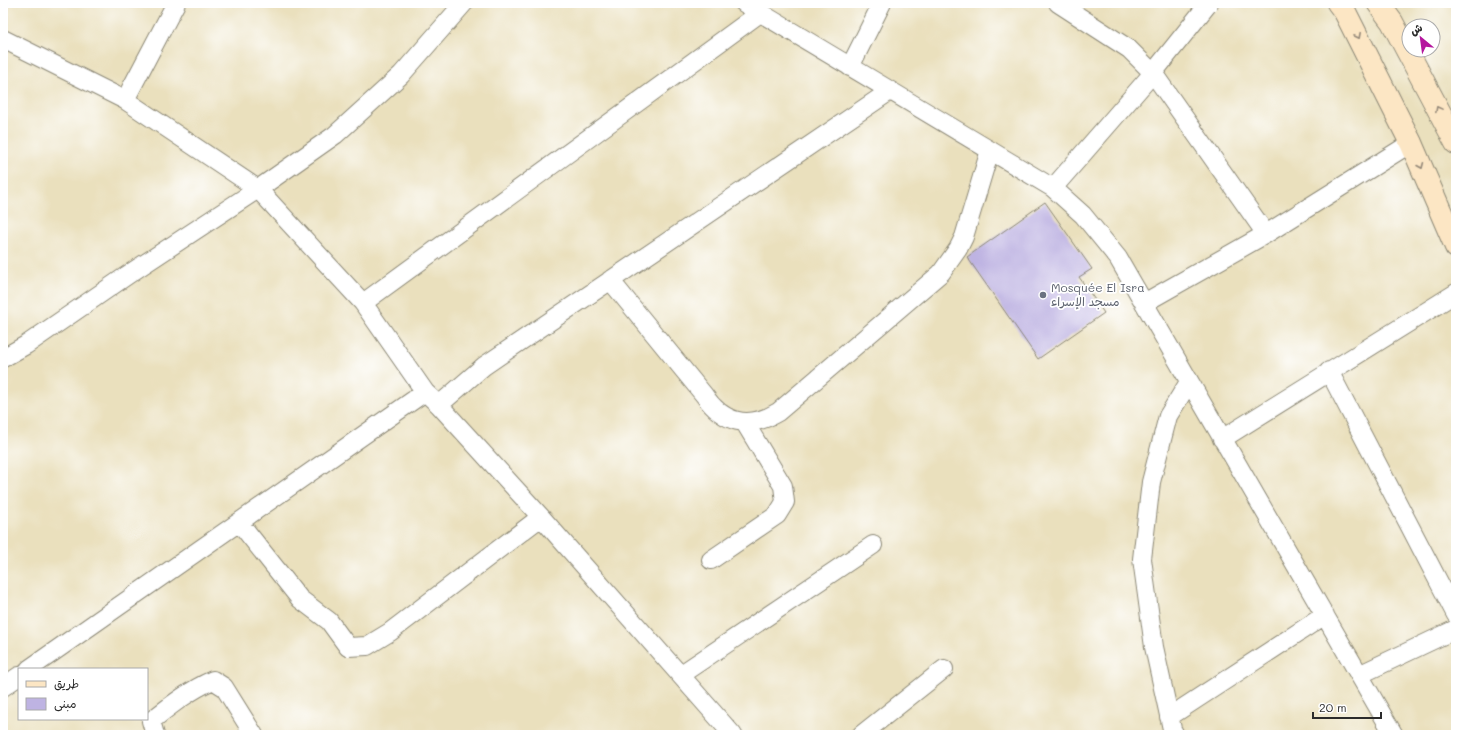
<svg xmlns="http://www.w3.org/2000/svg" width="1459" height="738" viewBox="0 0 1459 738" font-family="Mali,'Playpen Sans Arabic',sans-serif">
  <style>
    .building { fill: #beb3e2 }
    .lines { fill: none; stroke-linecap: round; stroke-linejoin: round }
    .street-casing { stroke: #8a8674; stroke-width: 20 }
    .secondary-casing { stroke: #8a8674; stroke-width: 24 }
    .street { stroke: #fff; stroke-width: 18 }
    .secondary { stroke: #fce6c4; stroke-width: 22 }
    .oneway { stroke: #948878 }
    .worship-dot { fill: #6b7280; stroke: #fff; stroke-width: 1.5 }
    .labels { text-anchor: middle; stroke-width: 3.5; stroke-linejoin: round; paint-order: stroke }
    .worship-label { font-size: 12px; fill: #5b616d; stroke: #fff; text-anchor: start }
  </style>
  <rect width="100%" height="100%" fill="#fff"/>
  <filter id="ink" filterUnits="userSpaceOnUse"><feTurbulence type="fractalNoise" baseFrequency=".025" numOctaves="2"/><feDisplacementMap in="SourceGraphic" scale="8" xChannelSelector="R" yChannelSelector="G"/><feConvolveMatrix kernelMatrix="1 2 1 2 8 2 1 2 1" color-interpolation-filters="sRGB"/></filter>
  <filter id="wash" filterUnits="userSpaceOnUse"><feTurbulence type="fractalNoise" baseFrequency=".012" numOctaves="4" result="noise"/><feDisplacementMap in="SourceGraphic" scale="16" xChannelSelector="R" yChannelSelector="G"/><feGaussianBlur stdDeviation="0.9" result="paint"/><feColorMatrix in="noise" values="0 0 0 0 0 0 0 0 0 0 0 0 0 0 0 0 0 1.4 0 .05"/><feComposite in="paint" operator="in"/></filter>
  <g filter="url(#wash)">
    <rect width="100%" height="100%" fill="#eae0bd"/>
    <g id="blocks">
      <path class="building" d="M1045 202 1092 269 1079 277 1104 313 1038 359 967 257Z"/>
    </g>
  </g>
  <g filter="url(#ink)">
    <use href="#blocks" fill-opacity="0" stroke="#8a8674" stroke-width="1"/>
    <g class="lines">
      <defs>
        <path id="street" d="M744 3 1053 188 1083 215 1118 258 1394 735
          M1058 3 1129 49 1153 73 1266 234
          M3 39 125 100 258 189 363 303 425 392 439 405 541 517 733 735
          M850 67 882 3
          M125 100 176 3
          M1053 188 1153 73 1209 3
          M610 280 704 395C723 423 748 430 778 412L941 273 958 249 964 237 990 150
          M363 303 760 13
          M1144 303 1266 234 1411 143
          M3 358 26 345 129 274 258 189 335 135 401 75 464 3
          M1329 371 1456 615
          M439 405 484 366 890 91
          M1222 439 1456 293
          M239 522 300 599 329 621 348 647 367 646 390 632 541 517
          M711 560 777 515 785 502 783 486 745 423
          M29 669 425 392
          M680 675 873 545
          M1359 675 1456 629
          M3 687 19 676
          M1169 717 1325 615
          M155 735 151 721C170 706 190 690 213 680L224 687 254 735
          M861 735 944 669
          M1175 735 1172 729 1154 647 1142 559 1151 482 1168 416 1189 382"/>
        <path id="secondary" d="M1338 3 1345 12 1411 143 1456 247
          M1378 3 1392 22 1456 143"/>
      </defs>
      <use href="#street" class="street-casing"/>
      <use href="#secondary" class="secondary-casing"/>
      <use href="#street" class="street"/>
      <use href="#secondary" class="secondary"/>
    </g>
    <defs><path id="oneway-chevron" d="M-2-3.5L2.5 0L-2 3.5" fill="none" stroke-width="1.6" stroke-linecap="round" stroke-linejoin="round"/></defs>
    <g class="oneway">
      <use href="#oneway-chevron" transform="translate(1358 36) rotate(63)"/>
      <use href="#oneway-chevron" transform="translate(1438 109) rotate(-118)"/>
      <use href="#oneway-chevron" transform="translate(1421 166) rotate(67)"/>
    </g>
  </g>
  <circle class="worship-dot" cx="1043" cy="295" r="4"/>
  <g class="labels">
    <g class="worship-label">
      <text x="1051" y="292">Mosquée El Isra<tspan x="1051" dy="14">مسجد الإسراء</tspan></text>
    </g>
  </g>
  <rect width="1459" height="738" fill="none" stroke="#fff" stroke-width="16"/>
  <rect x="18" y="668" width="130" height="52" fill="#ffffff" stroke="#aaaaaa"/>
  <rect x="26" y="681" width="20" height="6" fill="#fce6c4" stroke="#aaaaaa"/>
  <text x="54" y="688" font-size="12" fill="#2b2b2b">طريق</text>
  <rect x="26" y="698" width="20" height="12" fill="#beb3e2" stroke="#aaaaaa"/>
  <text x="54" y="708" font-size="12" fill="#2b2b2b">مبنى</text>
  <g transform="translate(1421 38) rotate(331)"><circle r="19" fill="#ffffff" stroke="#aaaaaa"/>
  <path d="M0-3L7 15L0 10L-7 15Z" fill="#b5179e"/>
  <text y="-6" font-size="11" font-weight="bold" text-anchor="middle" fill="#2b2b2b">ش</text>
  </g>
  <path d="M1313 712v6h68v-6" fill="none" stroke="#2b2b2b" stroke-width="2"/>
  <text x="1319" y="712" font-size="12" fill="#2b2b2b" stroke="#ffffff" stroke-width="3" paint-order="stroke">20 m</text>
</svg>
